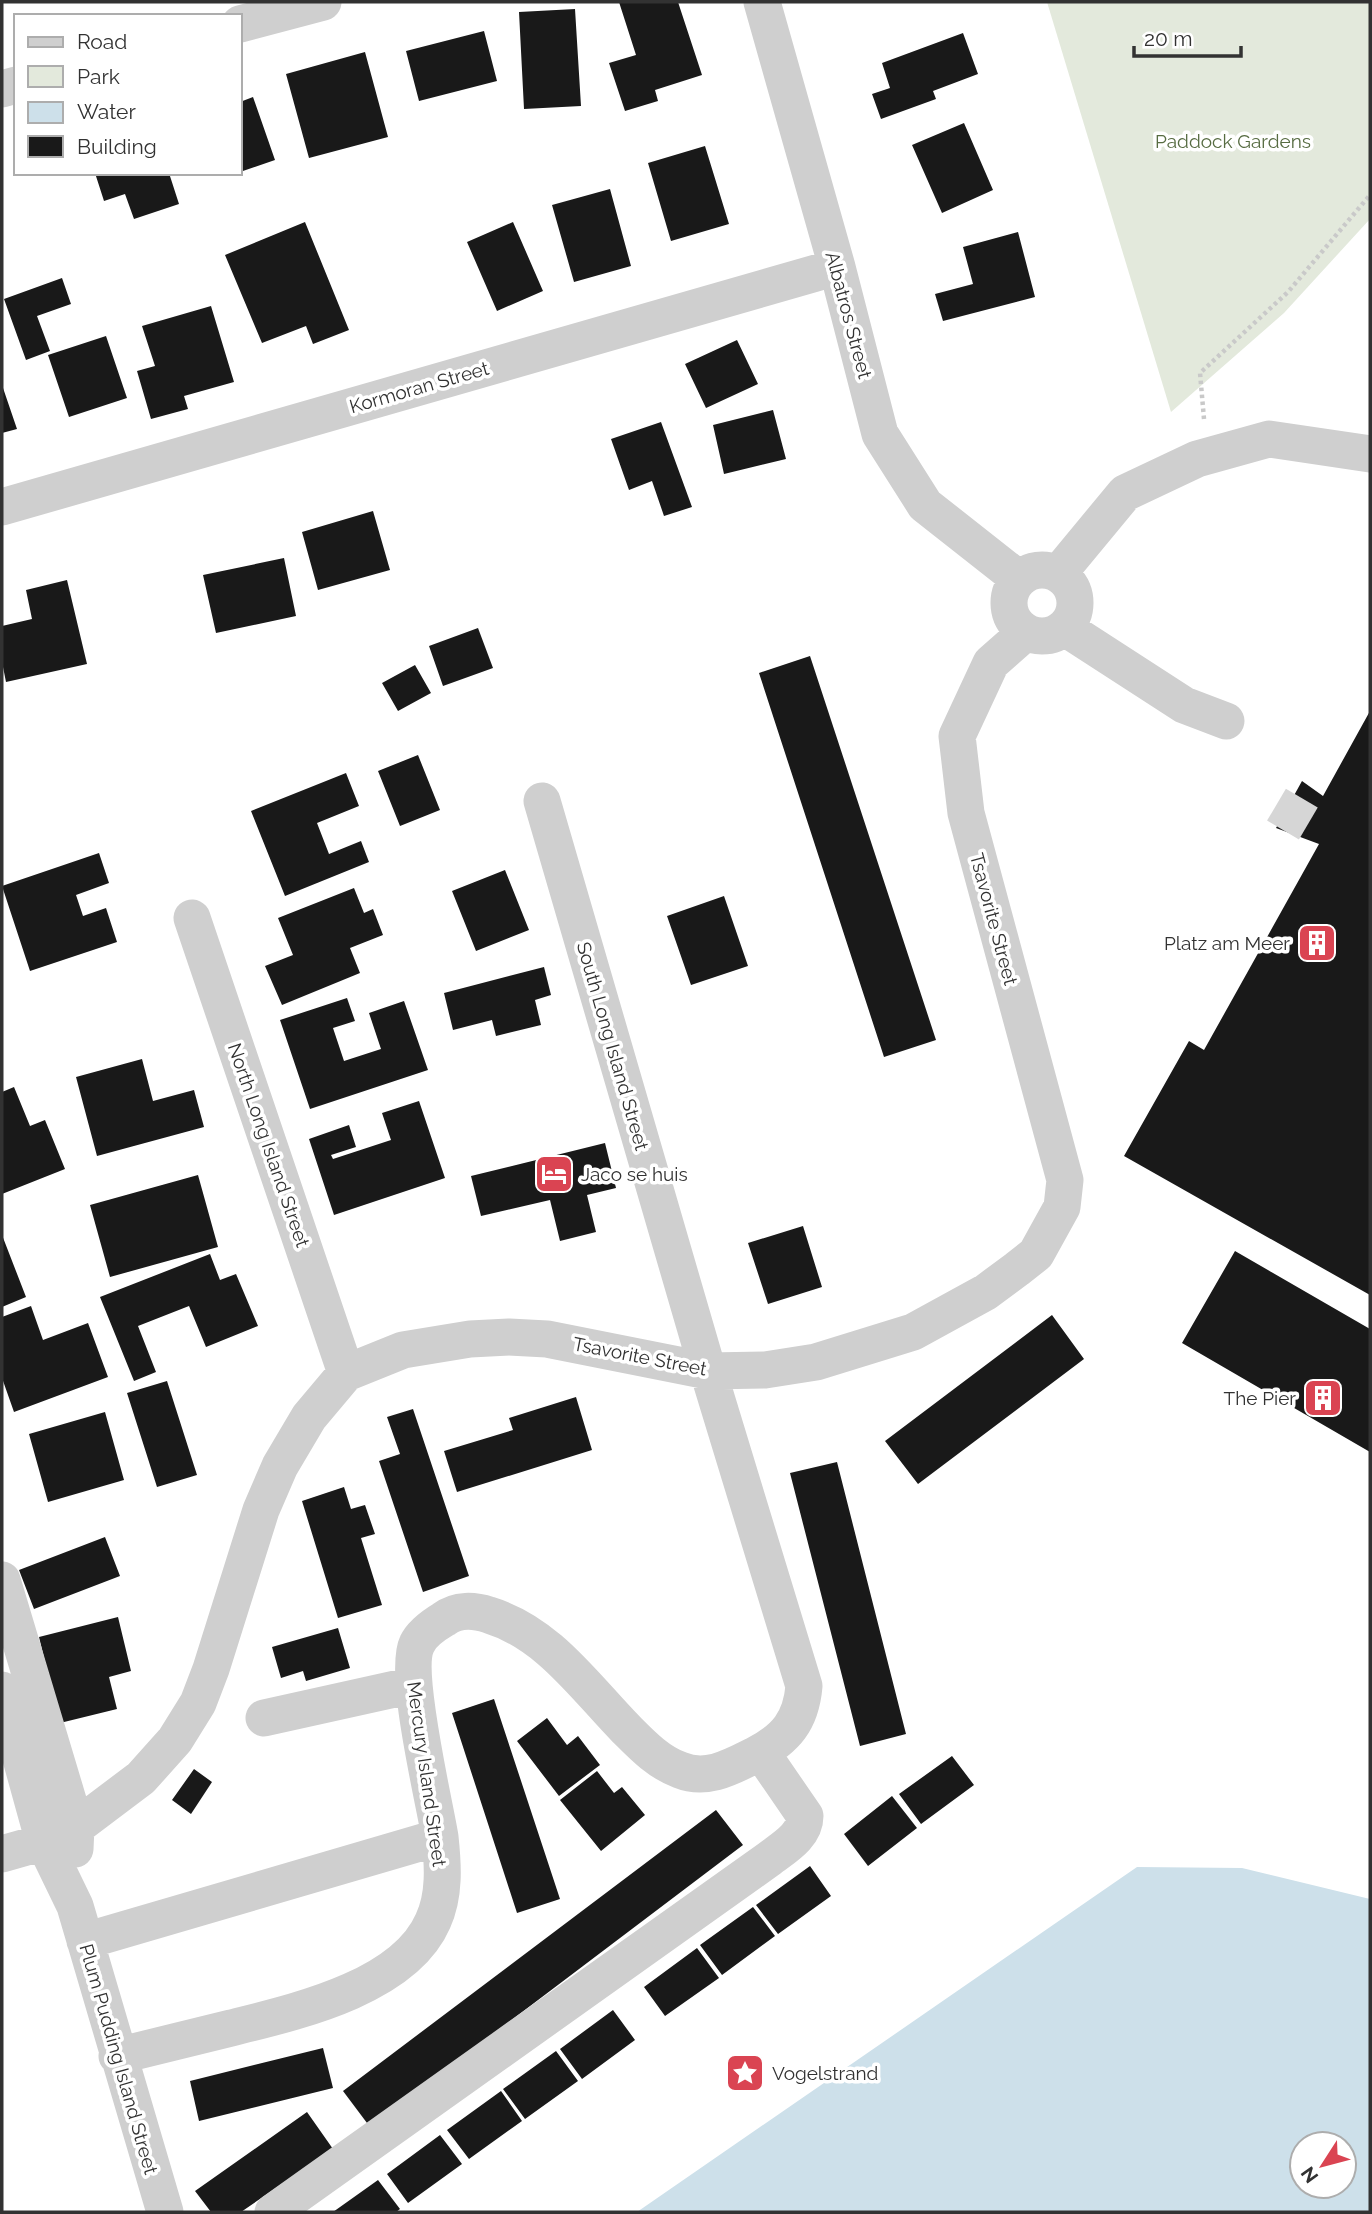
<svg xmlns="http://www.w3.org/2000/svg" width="1372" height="2214" viewBox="0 0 1372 2214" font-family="Raleway,sans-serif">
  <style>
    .green { fill: #e3e9dc }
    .water { fill: #cde0ea; fill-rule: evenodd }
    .building { fill: #191919 }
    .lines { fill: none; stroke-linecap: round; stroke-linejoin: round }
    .minor-tunnel { stroke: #d6d6d6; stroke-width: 37; stroke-dasharray: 37 18; stroke-linecap: butt }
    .path { stroke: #c9c9c9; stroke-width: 4.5; stroke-dasharray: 3.5 3.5; stroke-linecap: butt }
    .minor { stroke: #cfcfcf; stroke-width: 37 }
    .labels { text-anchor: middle; stroke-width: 7; stroke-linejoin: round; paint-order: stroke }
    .park-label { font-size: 19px; fill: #576c42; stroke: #fff }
    .street-label { font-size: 19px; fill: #323232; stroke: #fff }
    .poi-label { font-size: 19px; fill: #323232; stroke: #fff; text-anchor: end }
  </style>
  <rect width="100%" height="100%" fill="#fff"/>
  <path class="green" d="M1047 2H1370V219L1284 313 1171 412Z"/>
  <path class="water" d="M1137 1867 1242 1868 1370 1899V2212H637ZM1302 2144H1344V2186H1302Z"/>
  <path class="building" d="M619 2H678L702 75 655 90 658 101 625 111 609 63 636 55Z
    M575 9 581 106 524 109 519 12Z
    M484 31 497 81 419 101 406 51Z
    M963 33 978 74 933 91 936 99 881 119 872 94 890 88 882 63Z
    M365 52 388 137 309 158 286 74Z
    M253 97 275 160 240 172V102Z
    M964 123 993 190 942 213 912 145Z
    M705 146 729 224 671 241 648 163Z
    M95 173H169L179 204 134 219 125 194 104 201Z
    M610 189 631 266 574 282 552 205Z
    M305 222 349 330 313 344 306 326 262 343 225 255Z
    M513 222 543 291 497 311 467 242Z
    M1018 232 1035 297 943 321 935 294 973 284 963 247Z
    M62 278 71 304 37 316 50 351 26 360 4 299Z
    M211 306 234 382 184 396 188 409 151 419 137 371 155 366 142 326Z
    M106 336 127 398 69 417 48 355Z
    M737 340 758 384 706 408 685 364Z
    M2 385 17 429 2 433Z
    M773 410 786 459 724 474 713 425Z
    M661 422 692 507 664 516 652 481 629 490 611 439Z
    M373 511 390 570 318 590 302 532Z
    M284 558 296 616 216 633 203 575Z
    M67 580 87 664 6 682 2 662V626L32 619 26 590Z
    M478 628 493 668 443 686 429 646Z
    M810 656 936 1040 884 1057 759 673Z
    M415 665 431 693 398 711 382 683Z
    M1370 711V1295L1124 1156 1189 1041 1204 1050 1319 844 1276 828 1302 781 1323 796Z
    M418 755 440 810 400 826 378 771Z
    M346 773 359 806 317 823 329 854 361 841 369 862 285 896 251 811Z
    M99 853 109 883 76 895 83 916 106 908 117 942 30 971 2 886Z
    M505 870 529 930 476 951 452 891Z
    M354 888 364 913 373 909 383 935 350 948 360 973 282 1005 265 966 293 955 278 918Z
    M724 896 748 966 691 985 667 916Z
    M544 967 551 995 535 1000 541 1025 496 1036 492 1020 453 1030 444 993Z
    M347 998 355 1021 333 1028 344 1061 381 1049 369 1013 404 1001 428 1070 310 1109 280 1020Z
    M142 1059 153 1101 194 1090 204 1127 97 1156 76 1077Z
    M14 1087 30 1126 45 1120 65 1169 2 1194V1092Z
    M419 1101 445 1178 334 1215 309 1139 349 1125 356 1147 331 1155 333 1159 391 1140 382 1113Z
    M605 1143 616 1188 587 1195 596 1232 560 1241 550 1200 481 1216 471 1176Z
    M198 1175 218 1247 110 1277 90 1205Z
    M803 1226 822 1287 768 1304 748 1243Z
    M2 1235 26 1297 2 1307Z
    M1235 1251 1370 1329V1452L1182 1343Z
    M210 1254 220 1280 236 1274 258 1326 206 1347 189 1306 138 1326 156 1372 134 1381 100 1297Z
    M31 1306 43 1340 88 1323 108 1377 14 1412 2 1378V1317Z
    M1052 1315 1084 1359 918 1484 885 1441Z
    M167 1381 197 1475 157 1487 127 1393Z
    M576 1397 592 1450 457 1492 444 1451 513 1430 509 1418Z
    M413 1409 469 1576 423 1592 379 1461 400 1454 387 1417Z
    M105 1412 124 1480 48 1502 29 1434Z
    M837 1462 906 1734 860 1746 790 1473Z
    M344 1487 351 1509 365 1505 375 1534 361 1538 382 1605 338 1618 302 1501Z
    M105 1537 120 1576 34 1609 19 1570Z
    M118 1617 131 1671 109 1677 117 1709 60 1723 39 1637Z
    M338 1628 350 1668 306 1681 303 1671 281 1678 272 1647Z
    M494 1699 560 1899 517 1913 452 1713Z
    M547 1718 567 1745 578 1736 600 1765 559 1796 517 1741Z
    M952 1756 974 1785 921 1824 899 1794Z
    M194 1769 212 1782 191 1814 172 1800Z
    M597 1771 614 1793 622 1787 645 1815 601 1851 560 1800Z
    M892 1796 917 1828 868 1866 844 1834Z
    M716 1810 743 1845 370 2127 343 2091Z
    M810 1866 831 1896 778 1934 756 1905Z
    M753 1907 775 1936 722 1975 700 1945Z
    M697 1948 719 1978 665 2016 644 1987Z
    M613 2010 635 2040 582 2079 560 2049Z
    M323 2048 333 2088 199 2121 190 2081Z
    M556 2051 578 2081 525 2119 503 2089Z
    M501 2091 522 2121 469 2159 447 2130Z
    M307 2112 333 2149 241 2212H211L195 2191Z
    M440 2135 462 2164 408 2203 387 2174Z
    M378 2180 400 2209 396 2212H333Z"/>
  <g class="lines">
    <path class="minor-tunnel" d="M1283 830 1309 786"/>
    <path class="path" d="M1204 419 1200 373 1288 292 1370 195"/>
    <path class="minor" d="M762 2 837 267 880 434 925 505 1019 579
      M240 24 323 2
      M2 89 16 85
      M2 507 837 267
      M1009 603a33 33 0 1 1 66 0a33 33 0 1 1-66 0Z
      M1058 574 1125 493 1197 459 1269 439 1370 454
      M1065 628 1184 705 1226 721
      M192 918 346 1373
      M2 1580 76 1827 75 1849
      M2 1690 44 1842 75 1906 165 2212
      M264 1718 413 1685
      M2 1854 44 1842 76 1827 141 1778 175 1740 198 1703 211 1669 261 1510 280 1466 309 1417 346 1373 403 1350 470 1339 509 1337 547 1339 708 1371 765 1370 816 1362 913 1332 986 1292 1017 1269 1036 1254 1062 1207 1065 1180 966 813 957 736 991 663 1025 633
      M85 1941 440 1837
      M117 2056C155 2047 193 2037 231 2028 295 2012 404 1988 433 1921 445 1895 443 1865 440 1837 434 1800 403 1672 417 1644 422 1633 434 1625 444 1619 457 1609 474 1610 489 1615 548 1633 584 1686 626 1729 642 1745 658 1762 680 1770 707 1781 731 1767 755 1755 786 1739 801 1721 804 1686L708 1371 542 801
      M273 2212 769 1859C783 1848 805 1836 805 1816L761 1752"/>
  </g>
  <defs>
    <symbol id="building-square" viewBox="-11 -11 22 22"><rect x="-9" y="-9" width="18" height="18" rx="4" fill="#da4452" stroke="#fff"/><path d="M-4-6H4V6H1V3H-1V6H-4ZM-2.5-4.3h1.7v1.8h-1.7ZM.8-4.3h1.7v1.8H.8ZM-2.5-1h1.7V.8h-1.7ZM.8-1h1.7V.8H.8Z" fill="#fff"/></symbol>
    <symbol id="hotel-square" viewBox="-11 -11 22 22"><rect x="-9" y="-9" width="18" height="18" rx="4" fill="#da4452" stroke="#fff"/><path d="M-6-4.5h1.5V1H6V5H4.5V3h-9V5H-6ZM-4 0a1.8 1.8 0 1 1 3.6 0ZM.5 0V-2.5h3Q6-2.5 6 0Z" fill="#fff"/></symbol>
    <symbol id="sight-square" viewBox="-11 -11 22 22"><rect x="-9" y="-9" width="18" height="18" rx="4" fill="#da4452" stroke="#fff"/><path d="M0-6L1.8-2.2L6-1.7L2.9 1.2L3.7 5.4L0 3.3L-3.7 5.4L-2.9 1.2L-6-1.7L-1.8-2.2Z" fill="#fff"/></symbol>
  </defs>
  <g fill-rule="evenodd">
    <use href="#building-square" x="1295" y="921" width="44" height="44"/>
    <use href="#hotel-square" x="532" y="1152" width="44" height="44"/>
    <use href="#building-square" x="1301" y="1376" width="44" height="44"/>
    <use href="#sight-square" x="723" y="2051" width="44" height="44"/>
  </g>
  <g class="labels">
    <g class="park-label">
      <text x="1233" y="148">Paddock Gardens</text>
    </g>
    <g class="street-label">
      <text transform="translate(849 315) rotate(75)" y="7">Albatros Street</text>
      <text transform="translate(419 387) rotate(-16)" y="7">Kormoran Street</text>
      <text transform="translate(994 919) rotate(75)" y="7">Tsavorite Street</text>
      <text transform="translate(613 1046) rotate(74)" y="7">South Long Island Street</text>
      <text transform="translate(269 1145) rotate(71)" y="7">North Long Island Street</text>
      <text transform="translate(640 1356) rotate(11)" y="7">Tsavorite Street</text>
      <text transform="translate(427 1774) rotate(82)" y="7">Mercury Island Street</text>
      <text transform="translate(119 2059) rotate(74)" y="7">Plum Pudding Island Street</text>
    </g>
    <g class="poi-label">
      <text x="1290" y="950">Platz am Meer</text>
      <text x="581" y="1181" text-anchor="start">Jaco se huis</text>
      <text x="1296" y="1405">The Pier</text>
      <text x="772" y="2080" text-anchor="start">Vogelstrand</text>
    </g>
  </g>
  <rect width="1372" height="2214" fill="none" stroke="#323232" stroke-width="7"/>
  <rect x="14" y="14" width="228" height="161" fill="#ffffff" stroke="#adadad" stroke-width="2"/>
  <rect x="28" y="37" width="35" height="10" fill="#cfcfcf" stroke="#adadad" stroke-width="2"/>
  <text x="77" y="49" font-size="21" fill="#323232">Road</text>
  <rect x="28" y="66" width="35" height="21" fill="#e3e9dc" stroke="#adadad" stroke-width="2"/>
  <text x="77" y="84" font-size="21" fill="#323232">Park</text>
  <rect x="28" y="102" width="35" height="21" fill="#cde0ea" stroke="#adadad" stroke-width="2"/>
  <text x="77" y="119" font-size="21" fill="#323232">Water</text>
  <rect x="28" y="136" width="35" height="21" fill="#191919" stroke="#adadad" stroke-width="2"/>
  <text x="77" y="154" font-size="21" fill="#323232">Building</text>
  <g transform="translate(1323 2165) rotate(234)"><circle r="33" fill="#ffffff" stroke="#adadad" stroke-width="2"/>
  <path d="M0-5L12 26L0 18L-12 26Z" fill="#da4452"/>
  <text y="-10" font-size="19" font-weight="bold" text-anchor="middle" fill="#323232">N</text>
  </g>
  <path d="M1134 46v10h107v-10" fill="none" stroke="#323232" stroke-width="3.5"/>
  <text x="1144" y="46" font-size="21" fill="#323232" stroke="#ffffff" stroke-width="5" paint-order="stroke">20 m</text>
</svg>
